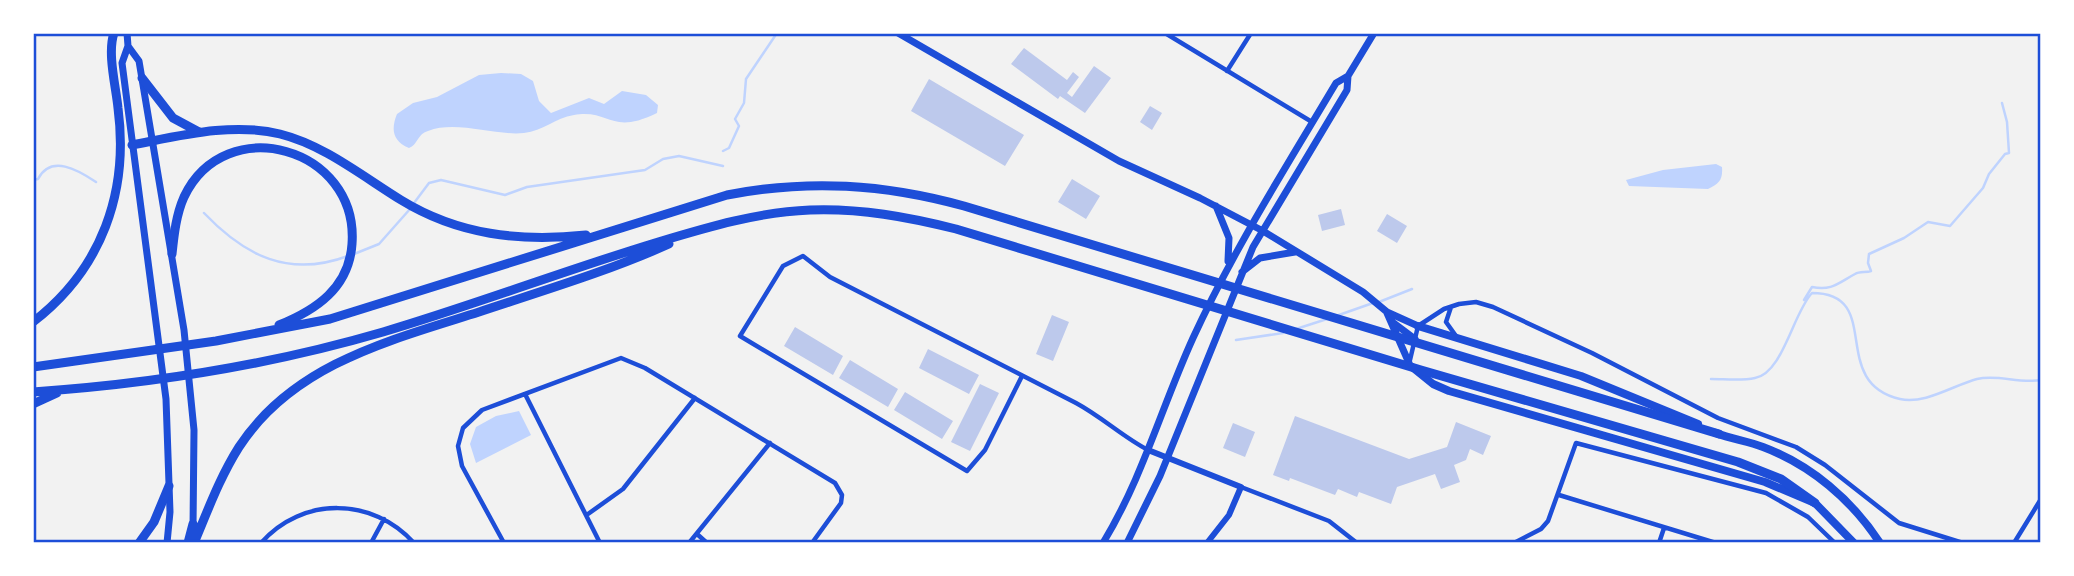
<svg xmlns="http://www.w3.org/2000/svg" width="2074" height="576" viewBox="0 0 2074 576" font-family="Commissioner,sans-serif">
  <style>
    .water { fill: #bfd3fe }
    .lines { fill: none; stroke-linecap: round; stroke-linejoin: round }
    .stream { stroke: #bfd3fe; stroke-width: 2.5 }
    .building { fill: #bdc9ec }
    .minor { stroke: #1d4ed8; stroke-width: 4.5 }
    .tertiary { stroke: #1d4ed8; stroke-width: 6 }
    .primary { stroke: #1d4ed8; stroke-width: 7 }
    .trunk { stroke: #1d4ed8; stroke-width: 8 }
    .motorway { stroke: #1d4ed8; stroke-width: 9 }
    .neatline { fill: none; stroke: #1d4ed8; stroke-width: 2.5 }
  </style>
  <rect width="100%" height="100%" fill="#f2f2f2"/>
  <path class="water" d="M501 73 521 74 533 81 539 101 551 113 589 98 604 104 622 91 646 95 658 105 657 113C610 136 611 109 574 115 555 118 543 131 524 133 494 136 457 120 428 131 417 134 418 145 409 148 392 141 391 129 397 114L413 103 437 97 479 75Z
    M1716 164 1722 167C1723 180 1719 184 1708 189L1629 186 1626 180 1663 170Z
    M519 411 531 435 476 463 470 444 476 427 496 416Z"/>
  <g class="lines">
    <path class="stream" d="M723 151 729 148 739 126 735 119 744 103 746 79 777 33
      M33 180 38 179C51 154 78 170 96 182
      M414 203 429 183 441 180 505 195 527 187 645 170 663 159 679 156 723 166
      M204 213C245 256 289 278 348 256
      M354 254 379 244 410 209
      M1804 300 1812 287C1832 291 1838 283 1855 274 1860 271 1866 273 1871 271L1868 263 1869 254 1904 238 1928 222 1950 226 1983 188 1989 174 2005 154 2009 153 2007 122 2002 103
      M1379 302 1412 289
      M1336 316 1373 303
      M1296 329 1327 319
      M1236 340 1283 333
      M1711 379C1725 379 1742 381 1755 378 1783 373 1793 313 1812 293 1885 293 1827 382 1900 399 1924 405 1954 385 1977 379 1998 374 2019 384 2041 380"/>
  </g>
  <path class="building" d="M1024 48 1067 80 1073 72 1079 77 1067 93 1072 97 1094 66 1111 78 1085 113 1060 96 1058 99 1011 64Z
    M929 79 1024 135 1005 166 911 111Z
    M1150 106 1162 113 1152 130 1140 122Z
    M1072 179 1100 196 1086 219 1058 202Z
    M1341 209 1345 225 1322 231 1318 215Z
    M1387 214 1407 226 1397 243 1377 231Z
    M1052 315 1069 322 1053 361 1036 354Z
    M795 327 843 356 833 375 784 346Z
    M928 349 979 375 969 394 919 368Z
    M850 360 898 389 888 407 839 378Z
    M980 384 999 393 970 451 951 442Z
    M905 392 953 421 942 439 894 410Z
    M1295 416 1409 459 1447 447 1456 422 1491 436 1483 455 1470 449 1466 460 1454 465 1460 482 1441 489 1435 474 1397 487 1391 504 1359 492 1357 497 1338 489 1335 495 1290 478 1289 481 1273 475Z
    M1233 423 1255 432 1245 457 1223 448Z"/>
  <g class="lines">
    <path class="minor" d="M1165 33 1312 122
      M1227 71 1251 33
      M1451 307 1446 322 1456 336
      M1410 360 1418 326 1444 309 1459 304 1476 302 1493 307 1592 353 1718 418 1796 447 1825 465 1899 523 1963 543
      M1022 376 985 450 967 471 740 336 783 266 803 256 830 277 1076 403C1102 417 1123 437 1148 450
      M525 394 600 543
      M1241 487 1329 521 1357 543
      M1559 495 1716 543
      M588 514 623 489 695 398
      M697 534 707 543
      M261 543C302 496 373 497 414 543
      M371 543 384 519
      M504 543 462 466 458 446 463 428 482 410 621 358 645 368 835 483 842 495 841 503 812 543
      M689 543 770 443
      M1514 543 1541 529 1548 521 1576 443 1766 493 1808 517 1835 543
      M1659 543 1664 528
      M2014 543 2041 499"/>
    <path class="tertiary" d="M1148 450 1241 487 1229 515 1207 543"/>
    <path class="primary" d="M127 33 128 46 122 63 166 399 170 512 167 543
      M898 33 1119 161 1200 198 1263 231 1363 292 1387 312 1418 326
      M128 46 139 61 184 330 194 430 193 528
      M1216 206 1229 238 1228 261
      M1242 272 1260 258 1295 252
      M1387 313 1409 363
      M1391 321 1415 339
      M1103 543C1142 479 1162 406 1193 338 1234 249 1286 167 1336 83L1348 76
      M1127 543 1160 476 1253 247 1347 90 1348 76 1374 33"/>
    <path class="trunk" d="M1418 326 1581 376 1698 424
      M1412 367 1433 384 1449 391 1765 482 1815 503 1854 543
      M1716 433C1731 439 1747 441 1763 447 1811 465 1852 500 1880 543"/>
    <path class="motorway" d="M142 78 173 118 199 132
      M132 145C179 136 232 122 280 134 324 145 362 176 401 200 458 235 520 242 586 235
      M172 254C174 235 176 215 184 197 225 110 359 147 352 244 349 288 316 310 279 325
      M33 322C102 269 129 192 118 108 116 87 107 53 114 33
      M33 367 216 341 330 319 727 195C809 179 884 184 964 206L1719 434
      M33 392C150 384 270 365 383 332 474 305 563 271 655 243 705 228 757 212 810 210 860 208 908 217 956 229L1421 370 1738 462 1781 479 1815 503
      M33 404 57 393
      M139 543 154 522 169 486
      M188 543 193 524
      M194 543C208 510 220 477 239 447 293 364 391 340 479 312 542 291 609 271 669 244"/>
  </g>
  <rect width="2074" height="576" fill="none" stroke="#ffffff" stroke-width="70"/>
  <rect x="35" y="35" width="2004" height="506" class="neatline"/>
</svg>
